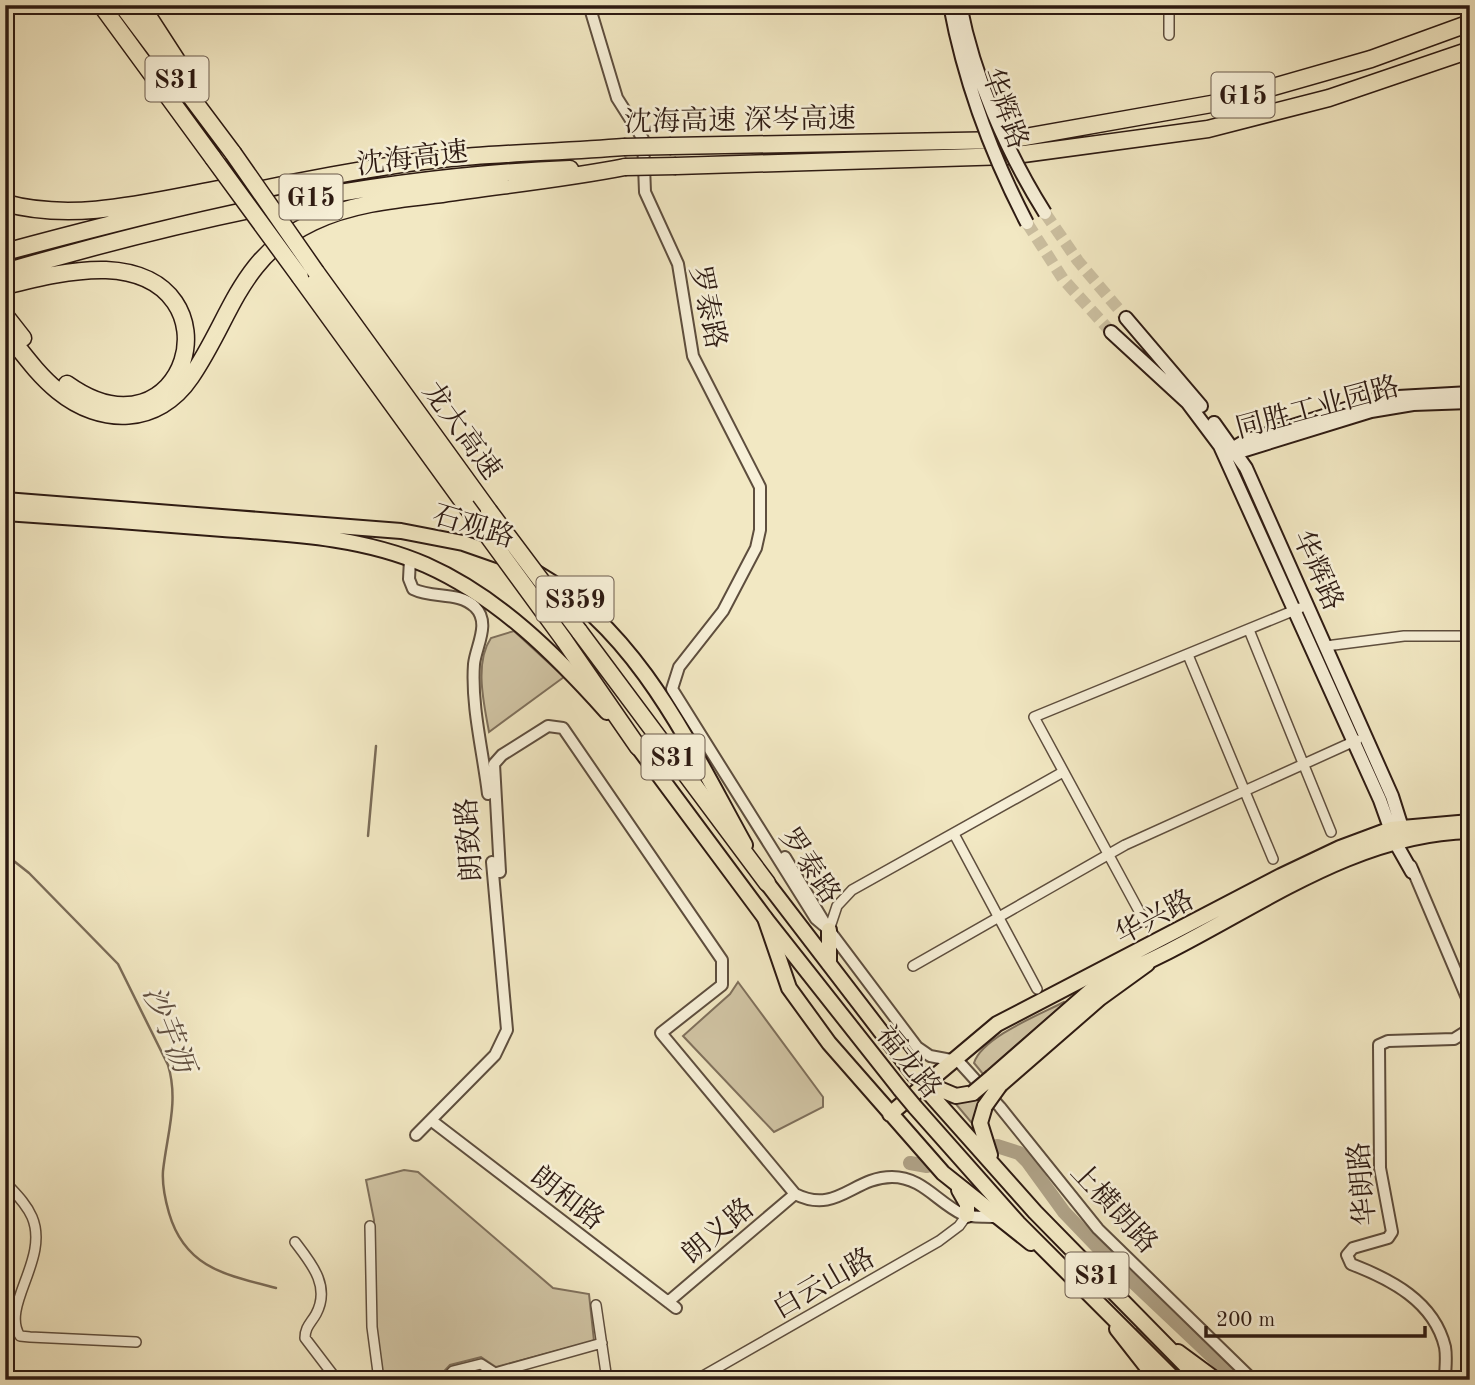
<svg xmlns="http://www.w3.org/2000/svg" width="1475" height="1385" viewBox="0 0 1475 1385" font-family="'Old Standard TT','Noto Serif SC',serif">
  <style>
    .green { fill: #d1c5a5; stroke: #7f705c; stroke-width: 2 }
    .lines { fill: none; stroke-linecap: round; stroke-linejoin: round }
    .stream { stroke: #7b6c58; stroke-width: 2.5 }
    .river { stroke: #afa287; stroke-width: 14 }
    .secondary-tunnel { stroke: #cbbfa0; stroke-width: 12; stroke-dasharray: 12 6; stroke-linecap: butt }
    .minor-casing { stroke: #5e4e3e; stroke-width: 12 }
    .tertiary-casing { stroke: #5e4e3e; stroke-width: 14 }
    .secondary-casing { stroke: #2d1a12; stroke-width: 16 }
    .primary-casing { stroke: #2d1a12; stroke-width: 18 }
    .trunk-casing { stroke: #2d1a12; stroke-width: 18 }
    .motorway-casing { stroke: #2d1a12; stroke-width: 19 }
    .minor { stroke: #f7f0d8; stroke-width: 9 }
    .tertiary { stroke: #f7f0d8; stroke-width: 10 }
    .secondary { stroke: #f7f0d8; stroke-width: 12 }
    .primary { stroke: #f2e8c3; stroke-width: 14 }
    .trunk { stroke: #f2e8c3; stroke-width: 14 }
    .motorway { stroke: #f2e8c3; stroke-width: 16 }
    .secondary-bridge-casing { stroke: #2d1a12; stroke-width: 16; stroke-linecap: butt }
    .trunk-bridge-casing { stroke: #2d1a12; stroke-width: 18; stroke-linecap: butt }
    .motorway-bridge-casing { stroke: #2d1a12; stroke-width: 19; stroke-linecap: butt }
    .secondary-bridge { stroke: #f7f0d8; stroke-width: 12 }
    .trunk-bridge { stroke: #f2e8c3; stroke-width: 14 }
    .motorway-bridge { stroke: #f2e8c3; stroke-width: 16 }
    .labels { text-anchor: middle; stroke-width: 5; stroke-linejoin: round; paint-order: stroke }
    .shield { fill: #f7f0d8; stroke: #6a5a4d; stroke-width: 2 }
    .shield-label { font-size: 26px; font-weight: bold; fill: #2d1a12 }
    .street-label { font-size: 28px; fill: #2d1a12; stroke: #f7f0d8 }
    .water-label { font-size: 30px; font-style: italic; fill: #615041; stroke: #f7f0d8 }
  </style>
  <rect width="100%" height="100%" fill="#f2e8c3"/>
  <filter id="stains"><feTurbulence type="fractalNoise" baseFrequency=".00286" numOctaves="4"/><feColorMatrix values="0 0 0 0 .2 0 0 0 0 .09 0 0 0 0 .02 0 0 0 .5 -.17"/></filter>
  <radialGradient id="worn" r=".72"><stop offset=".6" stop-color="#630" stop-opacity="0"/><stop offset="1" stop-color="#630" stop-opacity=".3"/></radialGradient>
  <path class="green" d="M1195 5H1272V8H1195Z
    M514 631 564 677 489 732C484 704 474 663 491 638Z
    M738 982 823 1097V1107L774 1132 683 1036 730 994Z
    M1064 1002 1065 1003 983 1074 974 1063C982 1037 1041 1014 1064 1002Z
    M976 1097 983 1104 976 1128 955 1103Z
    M404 1170 418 1172 553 1288 589 1294 594 1341 496 1367 481 1357 450 1365 436 1380H383L375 1326 374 1220 366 1180Z
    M1138 1328 1190 1380H1185L1136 1329Z"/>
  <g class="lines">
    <path class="stream" d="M368 836 376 746
      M5 854 29 873 118 964 168 1065C179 1101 167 1134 163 1171 162 1185 165 1199 169 1213 185 1268 226 1275 276 1288"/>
    <path class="river" d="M997 1146 1019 1153 1027 1161 1064 1212 1112 1262 1237 1380
      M910 1163 927 1166"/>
    <path class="secondary-tunnel" d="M1045 213 1078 261 1126 318
      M1027 223 1063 279 1111 332"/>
    <defs>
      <path id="minor" d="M1169 35V5
        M1249 630 1331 832
        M1326 646 1404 636H1470
        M1188 655 1273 859
        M954 834 1037 989
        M1145 922 1034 717 1300 608
        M829 930 837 906 852 890 1063 772
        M913 966 1125 845 1357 740
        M5 1182C15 1193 26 1203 32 1217 50 1259 0 1306 20 1336L30 1337 136 1342
        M370 1226 372 1327 379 1380
        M295 1242C311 1263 331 1286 316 1314 311 1323 305 1327 305 1338L337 1380
        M596 1305 607 1380
        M445 1380 453 1371 481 1364 495 1373 602 1343
        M696 1380 939 1241 959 1226 967 1215"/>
      <path id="tertiary" d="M589 5 617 98 643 139 645 192 678 264 693 356 760 487V530L756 548 723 611 679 667 672 689 816 919 829 930
        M410 559 409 579 413 589C433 599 458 591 475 607 491 623 476 646 474 664 471 706 483 752 488 794
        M785 857 829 930 917 1047 930 1056 951 1060
        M1411 866 1470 1005
        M500 872 494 764 502 755 548 726 563 728 722 960V985L661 1033 795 1194C837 1215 853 1177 892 1177 922 1177 937 1202 962 1214 974 1219 987 1215 1000 1218
        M960 1063 1000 1107 1098 1229 1253 1380
        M432 1121 676 1308
        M416 1135 495 1055 507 1030 492 862
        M668 1302 795 1194
        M1445 1380C1445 1369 1447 1358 1445 1347 1434 1301 1390 1279 1351 1264L1347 1255 1353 1248 1388 1238 1392 1232 1380 1168 1379 1045 1388 1041 1454 1039 1470 1029"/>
      <path id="secondary" d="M1126 318 1201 406
        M1111 332 1187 402 1220 446 1380 800 1395 842 1412 872
        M1214 423 1246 468 1392 796 1405 837
        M1227 452 1245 441 1380 398 1470 393
        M1232 454 1371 411 1413 404 1470 402"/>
      <path id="primary" d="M5 500 401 531 463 543 506 558
        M5 513C78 518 150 523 223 529 292 534 362 537 426 565 498 597 555 654 607 712
        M537 573C639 632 690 746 745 845
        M765 918 789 988 829 1043 943 1173 1031 1243
        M1104 980C1226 935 1334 834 1470 831
        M890 1114 997 1024 1281 876 1340 848 1391 829 1470 822
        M959 1190 967 1204V1215
        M1117 1329 1157 1380
        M1178 1352 1216 1380"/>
      <path id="trunk" d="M638 747 765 918 900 1089
        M767 883 915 1076
        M829 964V930
        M992 1077 1128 958
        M1000 1085 1100 998 1147 964
        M937 1088 956 1096 973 1093
        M930 1094 1035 1212 1200 1380
        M985 1106 980 1123 990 1155
        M915 1107 1018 1223 1175 1380"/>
      <path id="motorway" d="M101 5 213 158
        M122 5 233 153
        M141 5 185 73
        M671 146 1008 140 1217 103 1371 59 1470 23
        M676 166 1009 156 1208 129 1329 98 1470 50
        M5 203C80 224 163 198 237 186
        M5 252C135 217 268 184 401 164 474 153 550 153 624 147
        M5 272C189 218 378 176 570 169
        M316 272 489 511
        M300 277 466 506
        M5 286C37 278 73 269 106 270 244 276 185 468 67 384
        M5 315 23 338
        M5 331C22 352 37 374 58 391 101 426 158 426 191 377 232 317 239 257 313 222 352 203 399 199 442 194 503 185 564 179 625 167
        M579 631 767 883
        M564 640 638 747"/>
    </defs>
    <use href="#minor" class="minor-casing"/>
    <use href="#tertiary" class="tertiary-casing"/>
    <use href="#secondary" class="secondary-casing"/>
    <use href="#primary" class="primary-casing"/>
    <use href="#trunk" class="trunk-casing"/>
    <use href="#motorway" class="motorway-casing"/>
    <use href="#minor" class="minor"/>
    <use href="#tertiary" class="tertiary"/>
    <use href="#secondary" class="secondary"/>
    <use href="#primary" class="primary"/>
    <use href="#trunk" class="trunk"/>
    <use href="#motorway" class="motorway"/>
    <defs>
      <path id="secondary-bridge" d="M950 5C964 80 992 156 1027 223
        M960 5C974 77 1006 151 1045 213"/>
      <path id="trunk-bridge" d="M919 1073 937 1088
        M900 1089 915 1107
        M973 1093 992 1077
        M985 1106 1000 1085"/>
      <path id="motorway-bridge" d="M624 147 671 146
        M233 153 316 272
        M213 158 300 277
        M625 167 676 166
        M466 506 564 640
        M489 511 579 631"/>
    </defs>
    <use href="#secondary-bridge" class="secondary-bridge-casing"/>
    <use href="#trunk-bridge" class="trunk-bridge-casing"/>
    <use href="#motorway-bridge" class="motorway-bridge-casing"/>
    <use href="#secondary-bridge" class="secondary-bridge"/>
    <use href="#trunk-bridge" class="trunk-bridge"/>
    <use href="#motorway-bridge" class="motorway-bridge"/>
  </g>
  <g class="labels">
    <g class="shield">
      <rect x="145.5" y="56.5" width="63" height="45" rx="5"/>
      <rect x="1211.5" y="72.5" width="63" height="45" rx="5"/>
      <rect x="279.5" y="174.5" width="63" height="45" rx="5"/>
      <rect x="536.5" y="576.5" width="77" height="45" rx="5"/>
      <rect x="641.5" y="734.5" width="63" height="45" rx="5"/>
      <rect x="1065.5" y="1252.5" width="63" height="45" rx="5"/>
    </g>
    <g class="shield-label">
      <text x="177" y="88">S31</text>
      <text x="1243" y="104">G15</text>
      <text x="311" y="206">G15</text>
      <text x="575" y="608">S359</text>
      <text x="673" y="766">S31</text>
      <text x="1097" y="1284">S31</text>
    </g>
    <g class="street-label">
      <text transform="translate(1006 108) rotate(70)" y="10">华辉路</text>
      <text transform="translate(740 119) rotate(-1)" y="10">沈海高速 深岑高速</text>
      <text transform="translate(412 157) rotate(-7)" y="10">沈海高速</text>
      <text transform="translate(709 307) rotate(78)" y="10">罗泰路</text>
      <text transform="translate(1317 406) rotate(-15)" y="10">同胜工业园路</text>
      <text transform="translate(463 430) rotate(54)" y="10">龙大高速</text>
      <text transform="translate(474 525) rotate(17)" y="10">石观路</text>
      <text transform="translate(1319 570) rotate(66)" y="10">华辉路</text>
      <text transform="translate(468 840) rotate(-94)" y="10">朗致路</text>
      <text transform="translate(811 865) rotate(56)" y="10">罗泰路</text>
      <text transform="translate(1154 916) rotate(-28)" y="10">华兴路</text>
      <text transform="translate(910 1061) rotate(51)" y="10">福龙路</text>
      <text transform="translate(1361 1184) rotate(-95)" y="10">华朗路</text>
      <text transform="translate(568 1197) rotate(38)" y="10">朗和路</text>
      <text transform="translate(1115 1207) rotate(47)" y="10">上横朗路</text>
      <text transform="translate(717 1230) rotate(-40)" y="10">朗义路</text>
      <text transform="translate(823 1282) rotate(-30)" y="10">白云山路</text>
    </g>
    <g class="water-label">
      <text transform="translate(169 1029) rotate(68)" y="10">沙芋沥</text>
    </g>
  </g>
  <rect width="1475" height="1385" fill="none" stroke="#f2e8c3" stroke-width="28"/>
  <rect x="7" y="7" width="1461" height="1371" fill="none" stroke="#2d1a12" stroke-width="3.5"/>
  <rect x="14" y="14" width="1447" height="1357" fill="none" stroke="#2d1a12" stroke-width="2"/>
  <path d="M1206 1326v10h219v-10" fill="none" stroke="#2d1a12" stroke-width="3.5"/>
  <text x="1216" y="1326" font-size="21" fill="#2d1a12" stroke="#f7f0d8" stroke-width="5" paint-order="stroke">200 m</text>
  <rect width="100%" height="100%" filter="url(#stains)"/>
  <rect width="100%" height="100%" fill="url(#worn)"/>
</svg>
